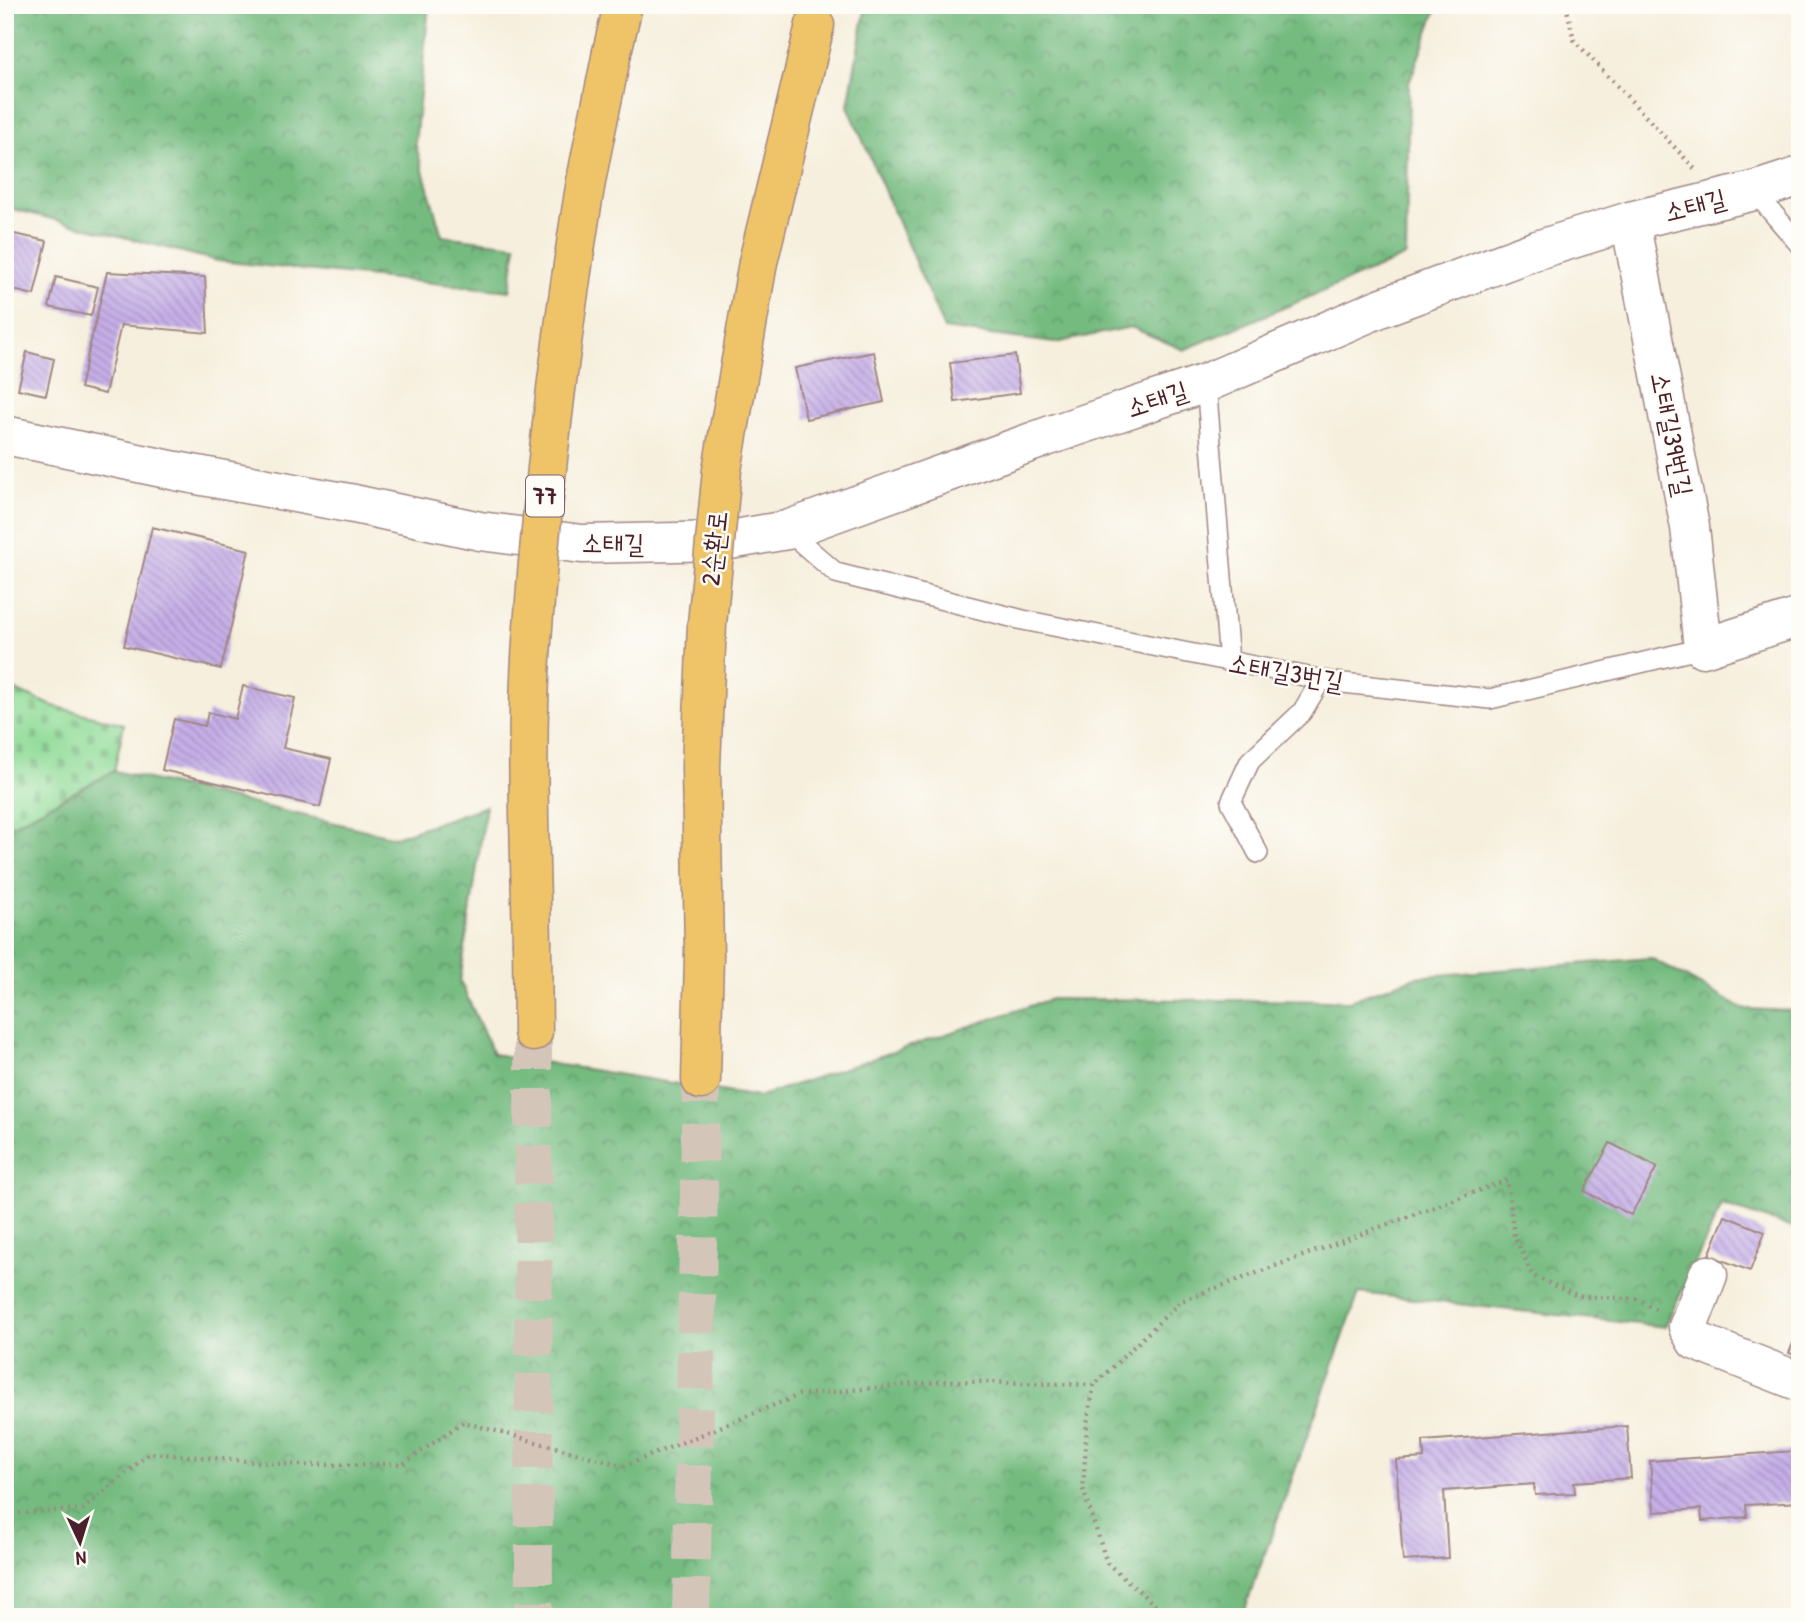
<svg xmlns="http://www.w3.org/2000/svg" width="1805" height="1622" viewBox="0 0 1805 1622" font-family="'Patrick Hand','Poor Story',sans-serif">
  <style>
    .forest { fill: url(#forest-crowns); stroke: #5f6d56; stroke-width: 2 }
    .cemetery { fill: url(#cemetery-stones); stroke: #6d7d62; stroke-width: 2 }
    .building { fill: url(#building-back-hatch) }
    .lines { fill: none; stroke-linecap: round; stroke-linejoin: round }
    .highway-tunnel { stroke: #d4c5b9; stroke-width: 38; stroke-dasharray: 38 19; stroke-linecap: butt }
    .lane-casing { stroke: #a08784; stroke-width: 22 }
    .street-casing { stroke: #a08784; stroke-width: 41 }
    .highway-casing { stroke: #a08784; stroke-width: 41 }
    .path { stroke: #a08784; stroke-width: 4.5; stroke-dasharray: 2 5; stroke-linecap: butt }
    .lane { stroke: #fff; stroke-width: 19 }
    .street { stroke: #fff; stroke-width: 38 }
    .highway { stroke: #efc469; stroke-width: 38 }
    .highway-bridge-casing { stroke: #a08784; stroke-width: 41; stroke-linecap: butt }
    .highway-bridge { stroke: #efc469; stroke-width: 38 }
    .labels { text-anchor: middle; stroke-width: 5; stroke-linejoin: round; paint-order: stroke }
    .shield { fill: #fdfcf7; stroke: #806168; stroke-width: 2 }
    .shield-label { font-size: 24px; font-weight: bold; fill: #4a1f2b }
    .street-label { font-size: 26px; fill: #4a1f2b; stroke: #fdfcf7 }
  </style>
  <defs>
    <pattern id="forest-crowns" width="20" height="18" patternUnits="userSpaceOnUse" patternTransform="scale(1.75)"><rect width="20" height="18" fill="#74bb80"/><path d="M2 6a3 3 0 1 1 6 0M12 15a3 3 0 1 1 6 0" fill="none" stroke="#619769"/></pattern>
    <pattern id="cemetery-stones" width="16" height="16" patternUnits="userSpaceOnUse" patternTransform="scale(1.75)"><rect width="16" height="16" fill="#90db98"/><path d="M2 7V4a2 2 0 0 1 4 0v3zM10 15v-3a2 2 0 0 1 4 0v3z" fill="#7ebc83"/></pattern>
    <pattern id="building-back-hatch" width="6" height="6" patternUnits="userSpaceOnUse" patternTransform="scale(1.75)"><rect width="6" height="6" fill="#c6afe8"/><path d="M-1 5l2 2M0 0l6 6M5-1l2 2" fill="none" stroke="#a38ebc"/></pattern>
  </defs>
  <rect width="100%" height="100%" fill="#fdfcf7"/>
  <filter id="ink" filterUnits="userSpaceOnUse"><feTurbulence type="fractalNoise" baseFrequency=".0143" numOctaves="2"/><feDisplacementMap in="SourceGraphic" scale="14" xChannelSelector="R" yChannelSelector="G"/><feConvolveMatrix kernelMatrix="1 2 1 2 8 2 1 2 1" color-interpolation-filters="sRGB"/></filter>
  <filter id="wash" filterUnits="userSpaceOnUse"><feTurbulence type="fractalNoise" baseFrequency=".00686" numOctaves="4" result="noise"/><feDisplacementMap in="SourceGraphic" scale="28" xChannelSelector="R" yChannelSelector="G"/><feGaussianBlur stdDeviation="1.57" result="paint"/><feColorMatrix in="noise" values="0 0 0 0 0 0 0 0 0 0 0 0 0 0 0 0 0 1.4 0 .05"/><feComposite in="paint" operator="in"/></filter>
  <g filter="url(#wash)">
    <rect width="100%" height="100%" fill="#f6efdd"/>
    <path class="forest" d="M5 5H429L415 143 442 236 516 245 510 291 218 261 5 207Z
      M866 5H1438L1409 83 1406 256 1184 350 1131 327 1055 343 944 329 848 106Z
      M114 771 395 837 486 806 460 981 493 1054 758 1097 1051 999 1349 1001 1415 977 1651 958 1743 1009 1800 1011V1230L1722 1205 1665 1327 1359 1293 1242 1617H5V829Z"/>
    <path class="cemetery" d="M5 686 53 706 124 724 114 771 5 829Z"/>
    <g id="blocks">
      <path class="building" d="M5 232 47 241 34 295 5 288Z
        M107 272 205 277 208 333 121 325 105 394 80 388Z
        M56 277 98 287 91 316 49 307Z
        M27 352 54 359 46 395 18 389Z
        M874 352 884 402 806 419 795 368Z
        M1015 355 1020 393 955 402 950 363Z
        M152 527 249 550 221 669 124 646Z
        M243 686 295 698 283 748 331 759 320 807 162 770 174 719 205 726 208 712 235 719Z
        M1610 1143 1657 1167 1631 1215 1584 1191Z
        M1725 1216 1765 1232 1750 1271 1709 1255Z
        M1800 1327V1357L1789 1353Z
        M1627 1426 1631 1478 1574 1482 1575 1493 1535 1495 1534 1484 1444 1491 1448 1558 1403 1561 1396 1460 1424 1458 1423 1441Z
        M1796 1451 1800 1502 1746 1505 1747 1517 1702 1521 1701 1509 1654 1512 1650 1461Z"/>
    </g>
  </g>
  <g filter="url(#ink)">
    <use href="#blocks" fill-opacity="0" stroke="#a08784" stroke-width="2"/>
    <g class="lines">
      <path class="highway-tunnel" d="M533 1032 534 1617
        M691 1617 701 1080"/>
      <defs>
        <path id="lane" d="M1754 191 1800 245
          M1206 383 1229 662
          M787 530 836 573 1023 620 1334 682 1490 699 1703 648
          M1258 853 1231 802 1250 761 1302 712 1321 680"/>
        <path id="street" d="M1630 221 1690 527 1703 648 1800 617
          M5 435 176 471 354 504 480 531 582 544 724 541 787 530 1057 433 1206 383 1380 308 1534 251 1630 221 1754 191 1800 176
          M1708 1275 1688 1327 1696 1341 1800 1382"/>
        <path id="highway" d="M612 52 623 5
          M802 80 815 25
          M532 944 533 1032
          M701 1080 704 956"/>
      </defs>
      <use href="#lane" class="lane-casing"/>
      <use href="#street" class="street-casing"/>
      <use href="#highway" class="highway-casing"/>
      <path class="path" d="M1566 5 1574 40 1695 169
        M1094 1385 1087 1424 1083 1489 1107 1563 1164 1613 1176 1617
        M5 1514 83 1509 150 1453 296 1465 403 1464 463 1422 624 1466 799 1395 948 1381 1094 1385 1181 1301 1507 1180 1514 1235 1533 1276 1578 1296 1638 1299 1656 1309"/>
      <use href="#lane" class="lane"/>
      <use href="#street" class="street"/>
      <use href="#highway" class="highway"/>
      <defs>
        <path id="highway-bridge" d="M532 944C530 843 525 742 532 641 542 491 560 341 584 193 592 146 603 99 612 52
          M704 956 701 766 707 624 722 470 758 262 802 80"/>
      </defs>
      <use href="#highway-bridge" class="highway-bridge-casing"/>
      <use href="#highway-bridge" class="highway-bridge"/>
    </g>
  </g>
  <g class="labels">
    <rect class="shield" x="526" y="475.5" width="38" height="41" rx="5"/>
    <g class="shield-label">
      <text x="545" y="504">77</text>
    </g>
    <g class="street-label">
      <text transform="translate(1695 205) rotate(-14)" y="9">소태길</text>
      <text transform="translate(1157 399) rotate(-18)" y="9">소태길</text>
      <text transform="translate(1672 434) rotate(79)" y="9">소태길39번길</text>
      <text transform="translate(613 543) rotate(1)" y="9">소태길</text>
      <text transform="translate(714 548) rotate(-84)" y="9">2순환로</text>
      <text transform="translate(1286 672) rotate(10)" y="9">소태길3번길</text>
    </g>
  </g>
  <rect width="1805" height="1622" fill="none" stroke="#fdfcf7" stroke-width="28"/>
  <g transform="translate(80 1542) rotate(176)" stroke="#fdfcf7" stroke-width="5" paint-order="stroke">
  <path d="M0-5L12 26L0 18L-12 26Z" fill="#4a1f2b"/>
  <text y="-10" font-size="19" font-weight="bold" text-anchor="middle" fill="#4a1f2b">N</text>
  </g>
</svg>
